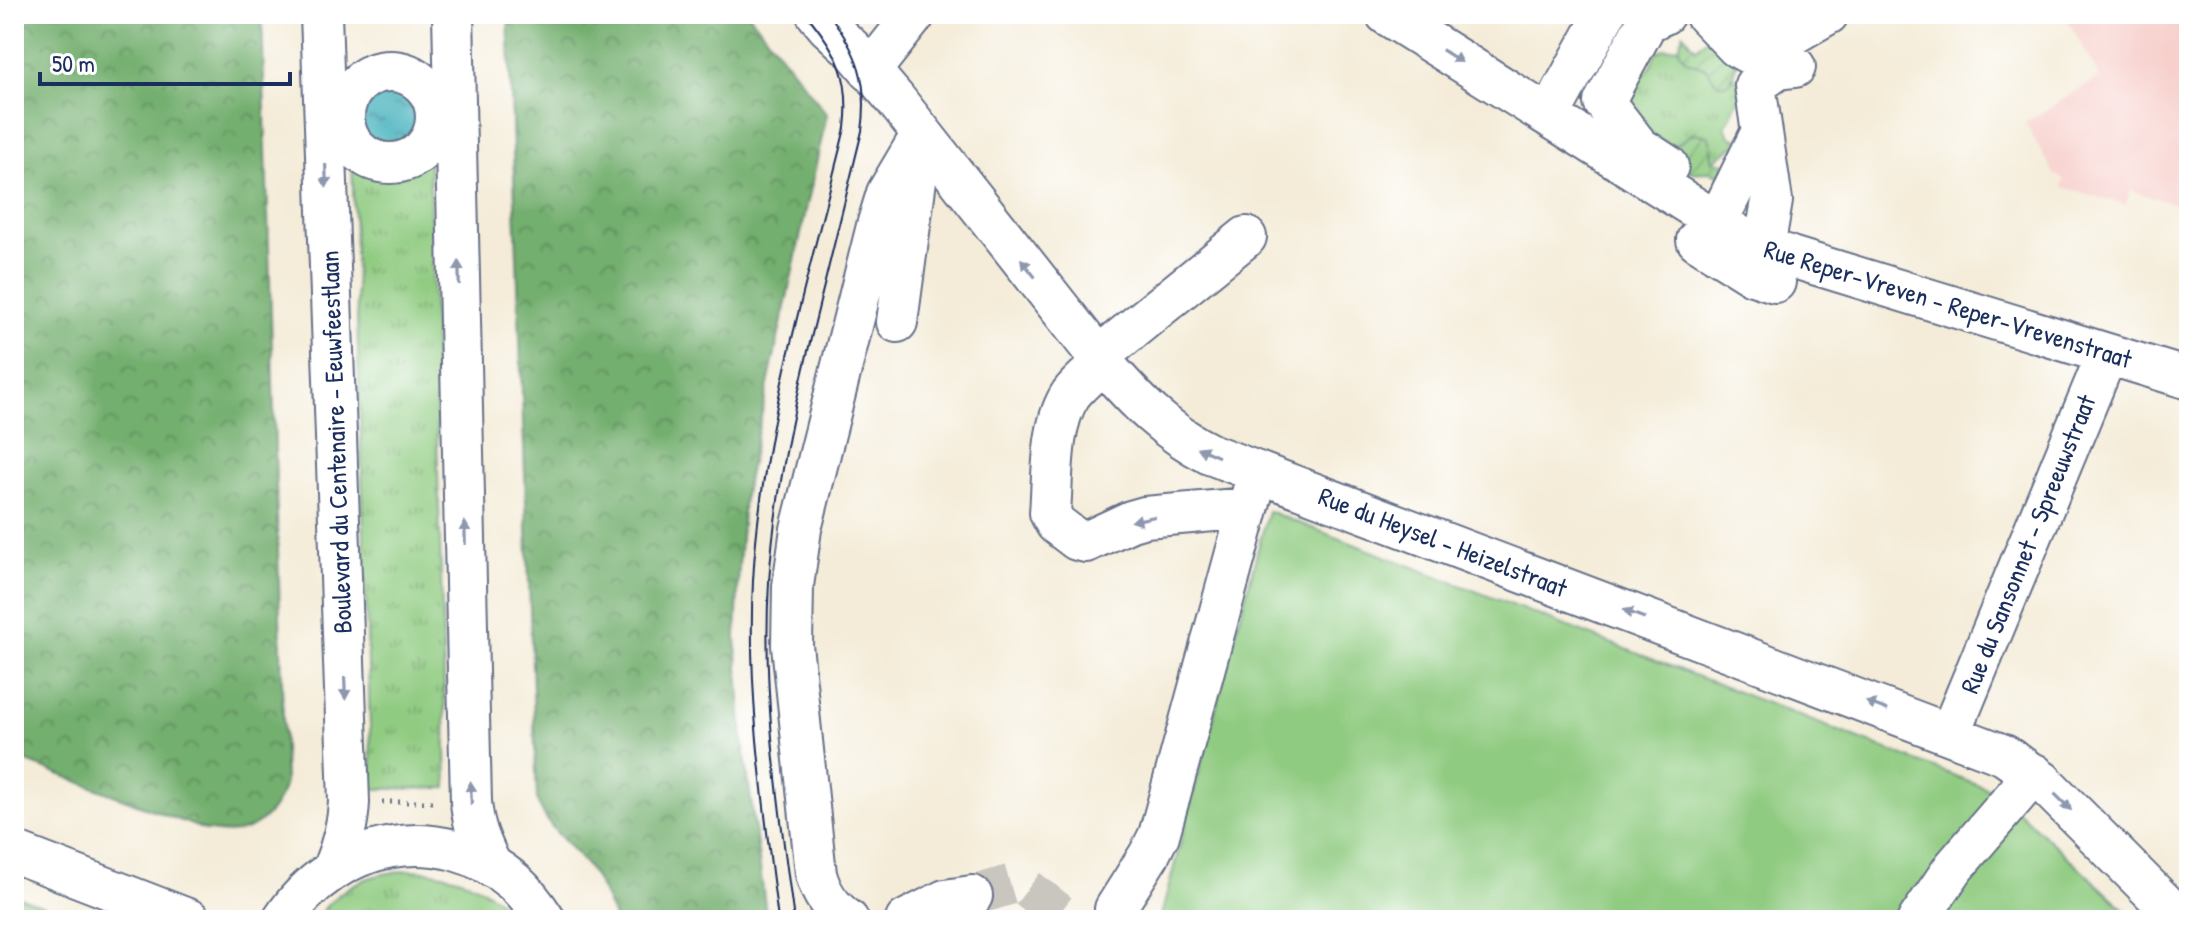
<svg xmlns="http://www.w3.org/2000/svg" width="2203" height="934" viewBox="0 0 2203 934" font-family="'Patrick Hand',sans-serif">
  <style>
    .built { fill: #f7d0cc }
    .grass { fill: url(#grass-tufts); stroke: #557d6f; stroke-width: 2 }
    .forest { fill: url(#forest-crowns); stroke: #476f66; stroke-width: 2 }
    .garden { fill: url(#garden-furrows); stroke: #557d6f; stroke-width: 2 }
    .pitch { fill: #8fcb80; stroke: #557d6f; stroke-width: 2 }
    .water { fill: url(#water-ripples); stroke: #2c6e8c; stroke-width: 2 }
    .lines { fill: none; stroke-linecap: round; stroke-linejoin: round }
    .minor-tunnel { stroke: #c9c6c0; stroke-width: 40; stroke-dasharray: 40 20; stroke-linecap: butt }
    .minor-casing { stroke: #677189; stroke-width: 44 }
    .path { stroke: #677189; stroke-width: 5; stroke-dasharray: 2 6; stroke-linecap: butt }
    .minor { stroke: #fff; stroke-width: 40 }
    .tram { stroke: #1b2f5e; stroke-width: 2 }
    .oneway { fill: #8d97ae }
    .labels { text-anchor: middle; stroke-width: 8; stroke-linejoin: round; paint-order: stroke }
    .street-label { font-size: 26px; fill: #1b2f5e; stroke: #fff }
  </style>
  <defs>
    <pattern id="grass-tufts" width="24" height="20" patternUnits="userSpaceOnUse" patternTransform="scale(2)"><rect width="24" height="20" fill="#8fcb80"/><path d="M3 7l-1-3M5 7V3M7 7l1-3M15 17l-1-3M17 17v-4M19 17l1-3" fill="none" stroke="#74a56c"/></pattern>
    <pattern id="forest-crowns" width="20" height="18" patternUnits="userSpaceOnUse" patternTransform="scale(2)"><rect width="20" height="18" fill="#73af6e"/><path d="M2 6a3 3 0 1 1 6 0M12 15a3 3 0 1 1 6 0" fill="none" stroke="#5e8f5e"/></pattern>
    <pattern id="garden-furrows" width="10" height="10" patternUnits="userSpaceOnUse" patternTransform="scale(2)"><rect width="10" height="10" fill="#8fcb80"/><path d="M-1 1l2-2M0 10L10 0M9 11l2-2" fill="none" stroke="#74a56c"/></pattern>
    <pattern id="water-ripples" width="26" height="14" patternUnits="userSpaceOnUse" patternTransform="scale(2)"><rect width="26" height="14" fill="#3eaeb9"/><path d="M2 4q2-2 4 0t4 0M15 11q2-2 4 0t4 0" fill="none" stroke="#338e9a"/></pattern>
  </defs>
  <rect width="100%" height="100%" fill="#fff"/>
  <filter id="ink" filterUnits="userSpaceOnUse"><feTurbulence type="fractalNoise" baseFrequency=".0125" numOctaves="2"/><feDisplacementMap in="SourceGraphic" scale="16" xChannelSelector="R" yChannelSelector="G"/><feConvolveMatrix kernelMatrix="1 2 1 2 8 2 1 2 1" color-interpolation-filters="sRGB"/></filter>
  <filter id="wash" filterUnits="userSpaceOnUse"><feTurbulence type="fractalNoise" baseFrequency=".006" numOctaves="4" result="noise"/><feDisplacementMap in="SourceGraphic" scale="32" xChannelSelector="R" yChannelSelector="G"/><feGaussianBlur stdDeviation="1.8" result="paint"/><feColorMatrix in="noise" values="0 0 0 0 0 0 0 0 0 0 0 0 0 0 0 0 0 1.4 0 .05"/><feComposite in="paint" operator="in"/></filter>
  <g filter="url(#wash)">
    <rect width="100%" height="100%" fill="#f4ecd8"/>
    <path class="built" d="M2064 14H2189V209L2130 190 2126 205 2062 187 2064 180 2054 174 2025 123 2100 77Z"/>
    <path class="grass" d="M1679 47C1683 63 1690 61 1703 67 1710 70 1718 79 1724 84L1731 81 1733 76 1738 80 1741 95C1734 105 1732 116 1725 126L1730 136 1738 139 1734 146 1712 162 1711 144 1694 133 1675 146C1656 141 1644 125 1629 112L1631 102 1640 78 1650 68 1655 54 1664 49Z
      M429 153 447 788 372 789 352 158 374 171 383 173V177H399L400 173 417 163Z
      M412 870C454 872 491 885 516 920H315C342 884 367 874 412 870Z
      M14 895 81 920H14Z"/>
    <path class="forest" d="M14 14H262L285 783C279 805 261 829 237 832 226 834 215 832 205 830L14 757Z
      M508 14H749L827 114 744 495 739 566 736 638 743 741 767 920H615C607 901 599 881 586 865 569 843 546 827 537 800Z"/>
    <path class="garden" d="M1683 33 1696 49 1708 37 1738 60 1731 81 1725 84 1717 83 1706 68C1693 63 1682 63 1679 47Z
      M1694 133 1708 136 1711 144 1712 161 1725 163 1722 177C1704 166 1698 178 1682 168L1672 145 1675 146Z"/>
    <path class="pitch" d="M1268 511 1989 789 2023 816 2136 920H1160Z"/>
    <path class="water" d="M351 117a38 38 0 1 1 76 0a38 38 0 1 1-76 0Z"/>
  </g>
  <g filter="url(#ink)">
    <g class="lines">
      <path class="minor-tunnel" d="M972 896 1019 882 1068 920"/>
      <defs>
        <path id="minor" d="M321 14 349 802C348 826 342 846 333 868
          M453 14 471 802C473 826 481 845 492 867
          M817 14 827 26 853 50 895 99 1103 363C1135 400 1166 432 1210 454L2004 755 2042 781 2181 920
          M1386 14 1746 240 1791 257 2189 379
          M1664 14 1647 22 1604 102 1639 147 1668 166
          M1705 14 1737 47 1748 53H1756L1767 49 1828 14
          M1742 14 1751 22 1764 15
          M344 117a46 46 0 1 1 92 0a46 46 0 1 1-92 0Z
          M870 71 915 14
          M1556 103 1605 14
          M1726 204 1761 133
          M1766 236 1772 201 1755 85 1778 69 1795 67
          M1697 240 1753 275 1775 282
          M897 322 920 150
          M1098 357 1246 237
          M1103 363C1092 373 1079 383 1071 394 1050 425 1053 476 1050 513L1056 524 1077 540 1086 542 1131 521 1145 517 1248 508
          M1950 734 2107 354
          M14 852 190 920
          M1115 909 1149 855 1159 835 1258 472
          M283 920C335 841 439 818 514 882 526 893 536 906 545 920
          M848 920C831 908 821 894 816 874L792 645 793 586 801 529 877 226 887 193 922 134
          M906 920 945 900 972 896
          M1918 920 1954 867 2034 774"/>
      </defs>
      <use href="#minor" class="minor-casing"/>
      <path class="path" d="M382 802H436"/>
      <use href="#minor" class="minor"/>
      <path class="tram" d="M778 920C764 807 747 695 753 581 761 429 809 276 845 128 851 78 838 52 806 14
        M794 920C779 808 762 696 769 582 775 491 795 402 817 314 832 253 847 192 862 131 869 82 858 53 829 14"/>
    </g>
    <defs><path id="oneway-solid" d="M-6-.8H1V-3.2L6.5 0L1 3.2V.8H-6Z" transform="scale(2)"/></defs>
    <g class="oneway">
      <use href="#oneway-solid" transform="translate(1452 56) rotate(32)"/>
      <use href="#oneway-solid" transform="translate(326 176) rotate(88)"/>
      <use href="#oneway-solid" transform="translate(1028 268) rotate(-128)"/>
      <use href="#oneway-solid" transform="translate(459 273) rotate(-91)"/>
      <use href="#oneway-solid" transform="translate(1208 452) rotate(-156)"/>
      <use href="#oneway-solid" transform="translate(1143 519) rotate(168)"/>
      <use href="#oneway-solid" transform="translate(465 533) rotate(-91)"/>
      <use href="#oneway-solid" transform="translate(1634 614) rotate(-159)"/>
      <use href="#oneway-solid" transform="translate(345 688) rotate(88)"/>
      <use href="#oneway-solid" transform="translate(1877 706) rotate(-159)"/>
      <use href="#oneway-solid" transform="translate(471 793) rotate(-92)"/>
      <use href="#oneway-solid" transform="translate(2063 802) rotate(45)"/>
    </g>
  </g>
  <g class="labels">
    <g class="street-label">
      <text transform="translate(1948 304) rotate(17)" y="9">Rue Reper-Vreven - Reper-Vrevenstraat</text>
      <text transform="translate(336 442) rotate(-92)" y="9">Boulevard du Centenaire - Eeuwfeestlaan</text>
      <text transform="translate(1443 542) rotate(21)" y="9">Rue du Heysel - Heizelstraat</text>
      <text transform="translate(2028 544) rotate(-68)" y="9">Rue du Sansonnet - Spreeuwstraat</text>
    </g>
  </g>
  <rect width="2203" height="934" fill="none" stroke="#fff" stroke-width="48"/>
  <path d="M40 72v12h250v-12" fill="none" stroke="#1b2f5e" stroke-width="4"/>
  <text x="52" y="72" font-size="24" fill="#1b2f5e" stroke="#ffffff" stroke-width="6" paint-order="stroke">50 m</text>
</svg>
